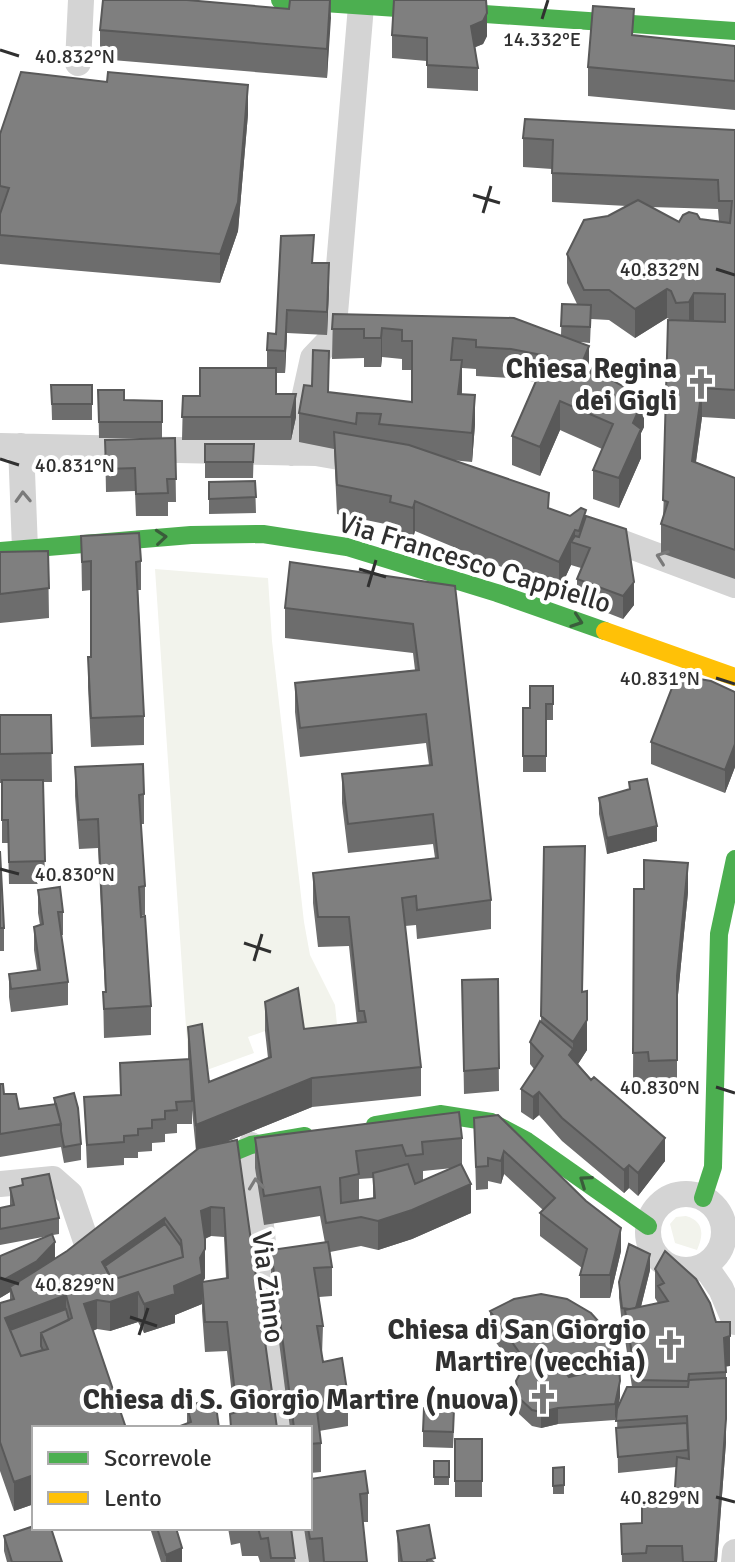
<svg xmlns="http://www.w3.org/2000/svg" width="735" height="1562" viewBox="0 0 735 1562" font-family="Signika,sans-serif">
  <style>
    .green { fill: #f2f3ec }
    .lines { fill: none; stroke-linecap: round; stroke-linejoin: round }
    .street { stroke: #d4d4d4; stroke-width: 26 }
    .fast { stroke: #4caf50; stroke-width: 18 }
    .slow { stroke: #ffc107; stroke-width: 18 }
    .wall { fill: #6d6d6d; fill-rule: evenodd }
    .shaded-wall { fill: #595959 }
    .building { fill: #7f7f7f; stroke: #595959; stroke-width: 2; fill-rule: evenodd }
    .oneway { stroke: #7a7a7a }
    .oneway2 { stroke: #3a5c3b }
    .ticks { fill: none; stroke: #303030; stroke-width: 3 }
    .labels { text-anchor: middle; stroke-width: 8; stroke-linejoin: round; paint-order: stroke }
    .poi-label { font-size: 28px; font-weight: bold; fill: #303030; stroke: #fff; text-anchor: end }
    .street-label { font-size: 28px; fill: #303030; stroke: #fff }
    .ticks-label { font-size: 20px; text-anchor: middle; fill: #303030; stroke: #fff; stroke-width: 8; stroke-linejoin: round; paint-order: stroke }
  </style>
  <rect width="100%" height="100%" fill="#fff"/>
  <path class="green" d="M155 569 268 578 272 641 304 922 310 955 335 1005 340 1054 265 1031 248 1037 254 1053 204 1071 202 1053 188 1056Z
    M686 1216C704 1221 704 1235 697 1250L675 1243 670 1224 676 1217Z"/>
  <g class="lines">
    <path class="street" d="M78 63 81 0
      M0 446 316 453 368 462
      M21 446 25 549
      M292 453 313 358 333 337 361 6
      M596 533 735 585
      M251 1145 286 1428
      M0 1184 53 1179 70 1194 87 1244
      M648 1232a38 38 0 1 1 76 0a38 38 0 1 1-76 0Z
      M705 1266 721 1289 735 1322
      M298 1528 303 1562
      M734 1562 735 1552"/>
    <path class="fast" d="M280 0 735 31
      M0 551 191 535 263 534 347 547 497 593 605 631
      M375 1125 440 1114 491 1122 527 1141 648 1226
      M193 1169 251 1145 305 1136
      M703 1198 713 1167 719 934 735 859"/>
    <path class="slow" d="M605 631 735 677"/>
  </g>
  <path class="wall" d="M331 0 327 78 100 59V30L289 9Z
    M392 35 487 36 483 44 475 47 478 68V91L427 88V61L392 58Z
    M634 35 735 46V110L588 96V67Z
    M248 114 238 231 220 283 0 264V134Z
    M735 130V419L702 417 696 462 735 478V579L661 553V524L663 517 671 320 667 318 635 338 609 320 591 319 590 343 580 342 589 372 612 380 644 427 641 433V458L619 508 593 499V470L602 449 560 430 540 476 512 465V436L536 382 511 378 476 376V369L462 368V394L475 424 472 462 451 460 549 509 570 516H586L634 605 623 619 577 601V579L581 568 571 565 559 591 415 531 413 538 390 531V525L337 514 334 449 299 442V413L329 392 412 402V370H402V359L382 357 381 367H364V358L332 359 333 314 561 335 562 304H577L567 283V254L608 216 627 206 552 202V169L523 167V138ZM650 207 718 209 719 221 700 219 679 222Z
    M314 263 329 286 327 335 287 333 285 373H276V394L296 417 291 440H182L183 396H200L267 368V350Z
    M51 385H92V420H52Z
    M98 390 124 400 162 401V438H99Z
    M175 438 176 502H168V516H136L135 491 106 492 105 440Z
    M205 444H254L253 478H205Z
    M255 481 256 513 209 514V482Z
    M81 536 141 561V590H138L144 716V745L91 747 88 687V657H91V590L82 591Z
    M48 551 49 618 0 623V552Z
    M455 586 491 900V929L417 939 416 925 405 926 421 1067V1096L312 1107 226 1142 277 1428H230V1414L234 1413 227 1351 205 1352 202 1311V1283V1304L175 1315V1323L144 1333 138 1322 110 1331 97 1329 93 1331 34 1428V1504L14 1511 0 1471V1303L10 1301V1292L0 1298 48 1236 0 1245V1208L10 1206V1188L22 1185V1179L59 1218V1234L53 1235 55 1258 67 1251 196 1151 192 1110V1124H177V1133L165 1134V1142L152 1143V1151L138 1152V1158H124V1165L87 1168 84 1097 120 1095V1063L188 1059V1027L209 1082 268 1058 265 1031V1002L304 1029 357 1023 349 946 318 947 313 903V873L435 858 433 844 348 853 342 803V774L429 765 426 743 300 757 295 712V683L415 670 413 653 285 638V608ZM211 1236 224 1237 226 1278 203 1282 205 1278V1238Z
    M553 686V720H546V772H523V708H530Z
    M735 692V767L725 793 651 764V742Z
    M0 715H51L52 782H43L45 884H9L8 843H2V783H0Z
    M75 767 144 794V824H141L145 886V915L140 916 151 1006V1035L104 1038 103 992H105L98 848 79 849 75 796Z
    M629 782 657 841 607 854 599 814V798L629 789Z
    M544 847 583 992 587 1050 578 1064 665 1161 638 1196 629 1188 624 1193 562 1141 539 1115 533 1120 521 1112V1089L534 1069 530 1064V1042L541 1022Z
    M0 851 4 928V951H0Z
    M634 889 688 892 677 1005V1089L649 1091 648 1082H633Z
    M38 890 63 912V935H61L68 982V1005L11 1012 9 997V974L37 970 34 950V927L40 925 38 913Z
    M498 979 499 1091 464 1094 462 980Z
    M0 1084 4 1094 19 1109 54 1104V1098L81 1144V1160L64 1163 61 1147 0 1157Z
    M474 1118 621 1251 610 1298H580V1275L582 1268 540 1236V1213L543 1210 504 1174 501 1184 488 1181V1189L476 1190Z
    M255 1138H462V1167L471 1213 412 1239 378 1250 361 1246 330 1252 332 1267V1296L319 1297 323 1326 322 1355 323 1362 348 1397V1426L319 1431 321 1443V1472L310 1473V1428H290L271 1279V1250L325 1243 320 1216 264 1225 255 1168ZM453 1168 423 1181V1171ZM373 1178V1198L359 1201V1179Z
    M655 1269 730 1366H726V1442L717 1562H622L621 1524 642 1523 674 1502 676 1467 618 1473 617 1413 615 1420 558 1424 541 1428 532 1426 519 1414 516 1397V1381L519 1375 490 1334V1311L619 1358 620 1397 619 1404 632 1387 625 1339V1324H622L619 1298V1282L650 1270 641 1307 658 1303 655 1298Z
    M187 1406 219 1428 187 1424Z
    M454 1425 453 1448 423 1447V1431Z
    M455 1439H482V1497H455Z
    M434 1461H449V1485H434Z
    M564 1467V1494H553V1468Z
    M310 1479 368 1493V1522H363L367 1562H309L304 1528H310Z
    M150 1528H176L182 1562H161Z
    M228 1528H291L295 1562H260L258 1556H242L240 1543 231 1545Z
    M397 1531 435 1562H398Z
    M4 1536 62 1562H7L4 1551Z"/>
  <path class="shaded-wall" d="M330 0 331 18 327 78V49Z
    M487 13V36L483 44 471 49V26Z
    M248 85V114L238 231 220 283V254Z
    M329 263V286L327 335V312Z
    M667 289V318L635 338V309Z
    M694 293V322L689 331V302Z
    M287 310V333L285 373V351Z
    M382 328V357L381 367V338Z
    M589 346V375L580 368Z
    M462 360V389L458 423V394Z
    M702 388V417L692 490V461Z
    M296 394V417L291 440V417Z
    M475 395V424L472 462V433Z
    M644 398V427L641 433V458L619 508V478L633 423Z
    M560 401V430L540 476V447Z
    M415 501V531L413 538V508Z
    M575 530V543L571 542V565L559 591V562Z
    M634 582V605L623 619V596Z
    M735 744V767L725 793V770Z
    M657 826V841L607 854V838Z
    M688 863V892L677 1005V1089V976Z
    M587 991V1050L569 1078V1055L573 1049V1042Z
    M312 1078V1107L196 1154V1125Z
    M539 1092V1115L533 1120V1097Z
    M665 1138V1161L638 1196V1173Z
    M504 1151V1174L501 1184V1161Z
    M629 1165V1188L624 1193V1170Z
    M471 1184V1213L412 1239 378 1250V1221Z
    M211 1207V1236L201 1241V1211Z
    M165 1218V1247L112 1285 102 1262Z
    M621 1228V1251L610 1298V1275Z
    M205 1239V1278L202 1283V1304L175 1315V1323L144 1333V1304L138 1292V1322L110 1331V1302L112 1286 200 1258Z
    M55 1242V1258L10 1287V1292L0 1298V1282Z
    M650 1254V1270L636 1326V1310Z
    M66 1295V1325L11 1345 5 1318Z
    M97 1300V1329L84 1333V1304Z
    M730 1336V1366L724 1367V1338Z
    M540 1351V1374L524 1381V1359Z
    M619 1358V1381L569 1393V1370Z
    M620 1381V1397L615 1420V1404Z
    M558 1408V1424L541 1428V1412Z
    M726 1419V1442L717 1562H715Z
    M34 1475V1504L14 1511V1482Z
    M182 1548V1562H166V1555Z"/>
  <path class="building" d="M103 0H187L289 9 290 0H330L327 49 100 30Z
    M394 0H486L487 13 483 21 471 26 478 68 427 65V38L392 35Z
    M593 6 634 9 632 35 735 46V81L588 67Z
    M21 72 107 82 108 72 248 85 238 202 220 254 0 235V214L9 188 0 186V134Z
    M525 119 735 130V390L702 388 692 461 735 478V550L661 524 668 502 663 500 668 320 725 322V294L694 293 689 302 676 303 671 291 667 289 635 309 609 290H584L567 254 584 220 608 216 638 200 679 222 683 215 689 212 697 214 700 219 730 223 732 201H719L718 180 552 173 553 140 523 138Z
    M314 235 312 263H329L327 312 287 310 285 351 267 350 268 333 276 334 281 236Z
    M562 304 591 305 590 327 561 326Z
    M333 314 514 318 589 346 580 368 590 373 593 367 612 373 610 379 644 398 633 423 641 429 619 478 593 470 613 424 560 401 540 447 512 436 547 356 511 349 476 347V340L453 338 451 360H462L458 394 475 395 472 433 379 424 381 414 357 413 356 424 299 413 304 385 312 386 313 350 329 351 328 392 412 402V341H402V330L382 328 381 338H364V329H332Z
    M200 368H276V394H296L291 417H182L183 396H200Z
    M51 385H92V404H52Z
    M98 390H124V400L162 401V422H99Z
    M334 432 409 445 549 493 548 508 570 516 581 508 586 510 579 531 575 530 559 562 415 501 413 508 390 502 391 496 337 485Z
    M175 438 176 479H167L168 493 136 494 135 468 106 469 105 440Z
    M205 444H254L253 462H205Z
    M255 481 256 497 209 499V482Z
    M586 516 626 529 634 582 623 596 577 579 590 548 571 542 575 536 579 537Z
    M139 533 141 561 136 562 144 716 91 718 88 657H91V561L82 562 81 536Z
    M48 551 49 588 0 594V552Z
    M290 562 455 586 491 900 417 910 416 896 402 898 421 1067 312 1078 196 1125 188 1027 202 1024 209 1082 271 1057 265 1002 298 988 304 1029 366 1022 364 1011H359L349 917H318L313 873 438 858 433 814 348 824 342 774 432 765 426 714 300 728 295 683 419 670 413 624 285 608Z
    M677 675 711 681 735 692V744L725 770 651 742Z
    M530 686H553V704H546V756H523V708H530Z
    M0 715H51L52 753 0 754Z
    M143 764 144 794 139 795 145 886 139 887 141 917 145 916 151 1006 104 1009 103 992H106L98 819 79 820 75 767Z
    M647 779 657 826 607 838 599 798 630 789 629 782Z
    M2 780H43L45 861 9 862 8 820H2Z
    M585 846 582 992 587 991V1020L573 1042 541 1016 544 847Z
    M0 851 4 928H0Z
    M644 860 688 863 677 976V1060L649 1061 648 1052 633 1053 634 889H644Z
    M60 887 63 912H58L68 982 11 989 9 974 40 970 34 927 43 924 38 890Z
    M498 979 499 1068 464 1071 462 980Z
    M540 1021 573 1049 569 1055 591 1080 594 1077 665 1138 638 1173 629 1165 624 1170 562 1118 539 1092 533 1097 521 1089 543 1056 530 1042Z
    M190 1059 192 1101 176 1102 177 1110 165 1111V1119L152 1120V1128L138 1129V1135L124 1136V1142L87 1145 84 1097 121 1095 120 1063Z
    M0 1084H3L4 1094H16L19 1109 56 1104 61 1124 0 1134Z
    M74 1093 78 1108 81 1144 64 1147 61 1131V1124L54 1098Z
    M459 1112 462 1138 422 1142 423 1154 406 1156 402 1145 356 1151 359 1174 340 1178 341 1203 375 1198 373 1173 408 1164 415 1184 461 1164 471 1184 412 1210 378 1221 361 1217 326 1223 320 1187 264 1196 255 1138Z
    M498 1115 586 1201 621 1228 610 1275H580L587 1249 540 1213 555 1198 504 1151 501 1161 488 1158V1166L476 1167 474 1118Z
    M237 1140 277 1428H231L230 1414 237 1412 227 1322H205L202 1282 228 1278 224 1208 211 1207 201 1211 205 1239V1249L200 1258 202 1274 174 1286 175 1294 144 1304 138 1292 110 1302 97 1300 84 1304 126 1428H34V1475L14 1482 0 1442V1303L14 1299 10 1287 67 1251 199 1148ZM165 1218 181 1240 183 1257 112 1280 102 1262ZM66 1295 72 1318 41 1333 48 1349 21 1356 5 1318Z
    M49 1174 59 1218 0 1229V1208L14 1205 10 1188 23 1185 22 1179Z
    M165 1224 181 1246 183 1257 112 1280 105 1266Z
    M52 1234 55 1242 37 1261 0 1282V1256Z
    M328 1242 332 1267 314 1268 323 1326H317L323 1362 342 1358 348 1397 316 1402 321 1443 310 1444V1428H294L271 1250Z
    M629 1244 650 1254 636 1308 629 1309 622 1308 619 1282Z
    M665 1251 696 1279 710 1303 716 1322H730V1336L724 1338 726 1372 689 1374 688 1381 636 1380 625 1310 668 1301 658 1286 664 1283 655 1269Z
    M541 1294 567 1299 591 1313 609 1333 619 1358 569 1370 558 1355 540 1351 524 1359 490 1311 514 1299Z
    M66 1309 69 1320 41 1333V1346L43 1350 21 1356 10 1330Z
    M540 1358 558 1362 569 1377 619 1365 620 1381 615 1404 558 1408 541 1412 532 1410 519 1398 516 1381 524 1366Z
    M726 1378V1419L715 1562H683L682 1546H647L646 1553 622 1554 621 1524 642 1523V1502H674L677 1457 689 1459 687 1416 616 1421 617 1409 627 1387H688L689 1380Z
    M215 1398 219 1428H175L191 1422 187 1406Z
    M424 1408 454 1409 453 1432 423 1431Z
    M687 1423 688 1450 618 1457 616 1428Z
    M455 1439H482V1481H455Z
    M434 1461H449V1477H434Z
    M564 1467V1485L553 1486V1468Z
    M365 1471 368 1493 360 1494 367 1562H324L322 1538 310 1539 308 1528H310V1479Z
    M429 1525 435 1558 427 1560V1562H402L397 1531Z
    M34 1526V1528H51L62 1562H12L4 1536Z
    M157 1528H176L182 1548 166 1555Z
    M258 1528H291L295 1558H271L268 1538 261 1539Z"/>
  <defs><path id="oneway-chevron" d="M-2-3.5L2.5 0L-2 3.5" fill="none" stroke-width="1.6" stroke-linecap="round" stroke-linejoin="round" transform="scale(2)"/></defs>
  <g class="oneway">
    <use href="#oneway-chevron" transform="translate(23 497) rotate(-92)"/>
    <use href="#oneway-chevron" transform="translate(662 557) rotate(-160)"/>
    <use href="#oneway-chevron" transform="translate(256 1184) rotate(-97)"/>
  </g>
  <g class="oneway2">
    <use href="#oneway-chevron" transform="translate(161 537) rotate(-5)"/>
    <use href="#oneway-chevron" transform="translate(577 621) rotate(19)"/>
    <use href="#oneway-chevron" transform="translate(585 1181) rotate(-145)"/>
  </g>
  <path class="ticks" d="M542 19 548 0M0 50 19 56M473 195 500 203M483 213 491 186M716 269 735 275M0 459 19 465M359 569 386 577M368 587 376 560M716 678 735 684M0 869 19 874M244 943 271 952M254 961 262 934M716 1087 735 1093M0 1278 19 1284M130 1317 157 1326M139 1335 148 1308M716 1497 735 1502"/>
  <defs>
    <symbol id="church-bare" viewBox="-9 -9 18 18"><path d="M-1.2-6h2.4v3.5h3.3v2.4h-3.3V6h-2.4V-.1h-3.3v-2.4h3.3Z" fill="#787878" stroke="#fff" stroke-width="2.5" paint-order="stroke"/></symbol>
  </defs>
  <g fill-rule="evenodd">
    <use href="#church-bare" x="679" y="362" width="44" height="44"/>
    <use href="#church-bare" x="648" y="1323" width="44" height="44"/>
    <use href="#church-bare" x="521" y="1377" width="44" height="44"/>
  </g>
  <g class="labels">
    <g class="poi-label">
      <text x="677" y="378">Chiesa Regina<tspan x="677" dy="32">dei Gigli</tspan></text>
      <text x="646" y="1339">Chiesa di San Giorgio<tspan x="646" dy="32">Martire (vecchia)</tspan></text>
      <text x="519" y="1409">Chiesa di S. Giorgio Martire (nuova)</text>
    </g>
    <g class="street-label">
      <text transform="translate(475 562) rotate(17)" y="10">Via Francesco Cappiello</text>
      <text transform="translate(269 1287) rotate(83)" y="10">Via Zinno</text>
    </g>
  </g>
  <g class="ticks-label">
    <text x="542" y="46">14.332°E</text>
    <text x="75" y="63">40.832°N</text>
    <text x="660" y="276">40.832°N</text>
    <text x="75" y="472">40.831°N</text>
    <text x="660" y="685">40.831°N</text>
    <text x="75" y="881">40.830°N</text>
    <text x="660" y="1094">40.830°N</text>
    <text x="75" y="1291">40.829°N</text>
    <text x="660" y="1504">40.829°N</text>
  </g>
  <rect x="32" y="1426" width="280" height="104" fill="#ffffff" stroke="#acacac" stroke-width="2"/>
  <rect x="48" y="1452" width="40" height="12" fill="#4caf50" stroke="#acacac" stroke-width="2"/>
  <text x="104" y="1466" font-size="24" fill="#303030">Scorrevole</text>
  <rect x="48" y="1492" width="40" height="12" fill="#ffc107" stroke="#acacac" stroke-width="2"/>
  <text x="104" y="1506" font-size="24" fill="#303030">Lento</text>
</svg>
